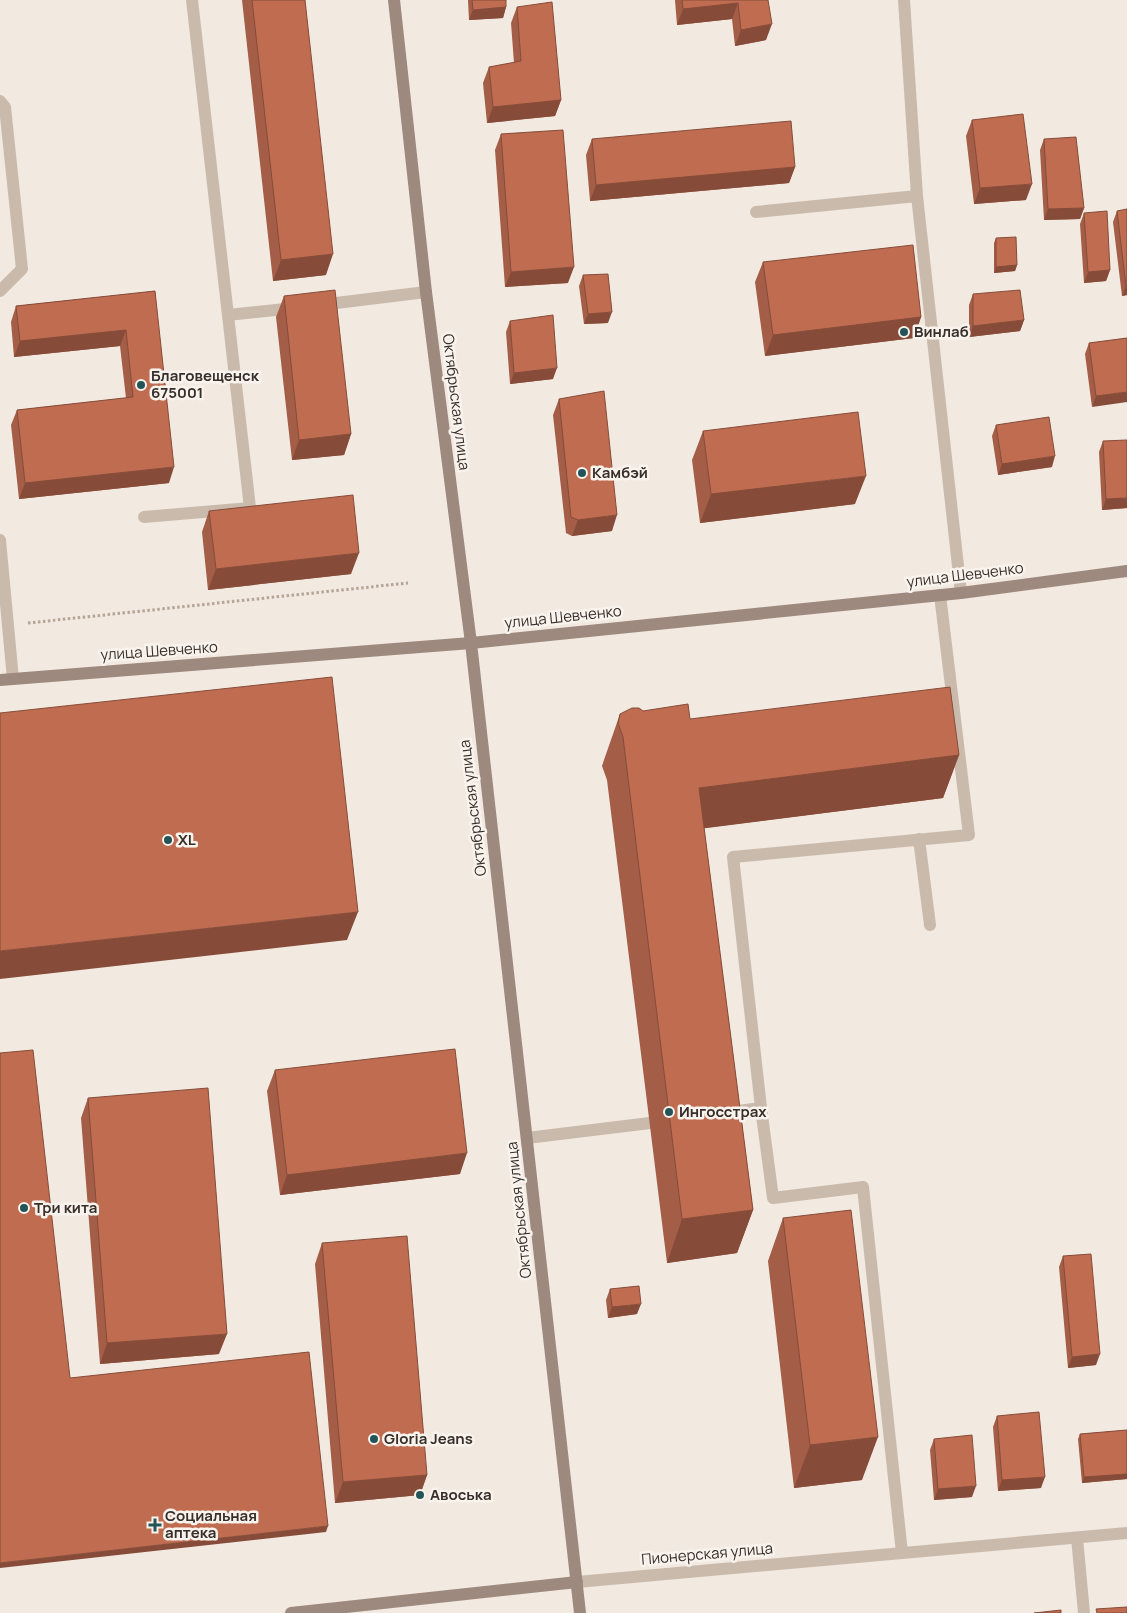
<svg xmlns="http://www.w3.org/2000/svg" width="1127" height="1613" viewBox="0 0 1127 1613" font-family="Manrope,sans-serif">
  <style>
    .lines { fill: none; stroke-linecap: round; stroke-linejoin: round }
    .path { stroke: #b5a497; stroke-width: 3; stroke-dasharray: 2.5 2.5; stroke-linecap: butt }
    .lane { stroke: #cabaac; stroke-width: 12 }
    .street { stroke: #cabaac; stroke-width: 12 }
    .secondary { stroke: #9d897e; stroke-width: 12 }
    .wall { fill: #a45d46 }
    .shaded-wall { fill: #864c39 }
    .building { fill: #bf6c51; stroke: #864c39 }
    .poi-dot { fill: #225458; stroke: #f9f3ed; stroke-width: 2 }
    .labels { text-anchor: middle; stroke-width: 5; stroke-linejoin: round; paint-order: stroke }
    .poi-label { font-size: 15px; font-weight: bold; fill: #382f2b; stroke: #f9f3ed; text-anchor: start }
    .street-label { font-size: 15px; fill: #382f2b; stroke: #f9f3ed }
  </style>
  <rect width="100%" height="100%" fill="#f2e9e0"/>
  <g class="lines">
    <path class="path" d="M28 623 408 583"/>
    <path class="lane" d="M904 0 917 196 961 593
      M0 101 5 107 22 269 0 291
      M756 212 917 196
      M320 305 426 292
      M228 315 295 308
      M144 517 250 508 192 0
      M0 540 13 679
      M919 839 930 925
      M723 1113 761 1108
      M527 1138 650 1123
      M1077 1538 1084 1613
      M902 1553 863 1187 773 1198 761 1108 733 857 969 835 940 595"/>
    <path class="street" d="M577 1582 1127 1533"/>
    <path class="secondary" d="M394 0 426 292 471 643 580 1613
      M0 680 471 643 961 593 1127 571
      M291 1613 577 1582"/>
  </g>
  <path class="wall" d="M242 0H305L326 275 273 281Z
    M468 0H506V7L503 18 469 20Z
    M675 0H768L766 40 735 46 732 19 677 25Z
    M517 7 561 100 555 116 487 123 483 83 489 67 514 63 511 23Z
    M972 120 1026 200 974 204 966 136Z
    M501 134 568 283 505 287 495 150Z
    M592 139 795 167 789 183 590 201 586 155Z
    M1044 139 1084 208 1080 219 1044 220 1040 150Z
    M1127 209V295L1122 296 1113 222 1117 211Z
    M1084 213 1110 270 1106 281 1084 283 1080 224Z
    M996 238 1017 265 1015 271 994 273V243Z
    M763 262 921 317 914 338 765 356 755 282Z
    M583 275 608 323 584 324 579 286Z
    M155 291 169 483 19 499 11 425 17 410 126 398 120 346 14 357 11 322 16 306Z
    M973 294 1024 320 1020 331 969 337V305Z
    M284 296 351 434 344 455 292 460 276 317Z
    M510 321 553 379 510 384 506 332Z
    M1127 338 1092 407 1085 354 1089 343Z
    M559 399 612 531 572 536 566 533 553 415Z
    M996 425 1052 467 998 475 992 436Z
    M703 431 855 504 700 523 692 460Z
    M1103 441 1127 508 1102 510 1099 452Z
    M209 511 351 574 208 590 202 532Z
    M643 711 690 719 959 755 943 798 704 828 753 1210 737 1253 667 1263 607 780 602 766 605 757 620 714Z
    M275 1070 460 1174 280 1195 267 1091Z
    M88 1098 219 1354 100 1364 81 1118Z
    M783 1218 862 1480 794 1488 768 1261Z
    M322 1243 427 1475 420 1495 335 1503 315 1264Z
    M1063 1256 1096 1365 1068 1368 1059 1267Z
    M610 1289 637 1314 608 1318 606 1300Z
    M997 1416 1041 1488 998 1491 993 1427Z
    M1127 1430V1479L1082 1483 1078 1439 1080 1434Z
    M934 1439 972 1497 934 1500 930 1450Z"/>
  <path class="shaded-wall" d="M738 3 732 19 677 25 683 9Z
    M506 7 503 18 469 20 473 10Z
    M772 24 766 40 735 46 741 30Z
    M561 100 555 116 487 123 493 107Z
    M795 167 789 183 590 201 596 185Z
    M1032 184 1026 200 974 204 980 188Z
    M1084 208 1080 219 1044 220 1048 209Z
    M333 254 326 275 273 281 281 260Z
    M1017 265 1015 271 994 273 996 267Z
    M574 267 568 283 505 287 511 272Z
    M1110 270 1106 281 1084 283 1088 272Z
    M1127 285V295L1122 296 1126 286Z
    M612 312 608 323 584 324 588 314Z
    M921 317 914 338 765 356 773 335Z
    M1024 320 1020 331 969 337 973 326Z
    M126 330 120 346 14 357 20 341Z
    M557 368 553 379 510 384 514 373Z
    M1127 392V402L1092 407 1096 396Z
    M351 434 344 455 292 460 299 440Z
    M1055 456 1052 467 998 475 1002 464Z
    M174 467 169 483 19 499 25 483Z
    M866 476 855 504 700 523 711 494Z
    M1127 498V508L1102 510 1106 499Z
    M617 515 612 531 572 536 578 520Z
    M359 553 351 574 208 590 216 569Z
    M959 755 943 798 683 831 699 788Z
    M358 912 347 940 0 979V951Z
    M467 1153 460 1174 280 1195 287 1175Z
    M753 1210 737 1253 667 1263 682 1219Z
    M641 1304 637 1314 608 1318 612 1307Z
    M227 1334 219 1354 100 1364 107 1343Z
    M1100 1354 1096 1365 1068 1368 1072 1357Z
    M878 1437 862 1480 794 1488 810 1445Z
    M1127 1474V1479L1082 1483 1084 1477Z
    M427 1475 420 1495 335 1503 343 1482Z
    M1045 1477 1041 1488 998 1491 1002 1480Z
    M976 1486 972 1497 934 1500 938 1489Z
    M328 1526 326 1532 0 1568V1563Z"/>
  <path class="building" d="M252 0H305L333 254 281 260Z
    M472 0H506V7L473 10Z
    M682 0H768L772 24 741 30 738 3 683 9Z
    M552 2 561 100 493 107 489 67 521 61 517 7Z
    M1023 114 1032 184 980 188 972 120Z
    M791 121 795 167 596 185 592 139Z
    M563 130 574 267 511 272 501 134Z
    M1076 137 1084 208 1048 209 1044 139Z
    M1127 209V285L1126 286 1117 211Z
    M1107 211 1110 270 1088 272 1084 213Z
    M1016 237 1017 265 996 267V238Z
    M913 245 921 317 773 335 763 262Z
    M608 274 612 312 588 314 583 275Z
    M335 290 351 434 299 440 284 296Z
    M1020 290 1024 320 973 326V294Z
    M155 291 174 467 25 483 17 410 133 397 126 330 20 341 16 306Z
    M553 315 557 368 514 373 510 321Z
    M1127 338V392L1096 396 1089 343Z
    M604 391 617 515 578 520 571 517 559 399Z
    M858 412 866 476 711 494 703 431Z
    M1049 417 1055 456 1002 464 996 425Z
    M1127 440V498L1106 499 1103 441Z
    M353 495 359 553 216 569 209 511Z
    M332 677 358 912 0 951V713Z
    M950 687 959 755 699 788 753 1210 682 1219 623 737 618 723 620 714 632 708H639L643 711 688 704 690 719Z
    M455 1049 467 1153 287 1175 275 1070Z
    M33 1050 70 1378 309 1352 328 1526 0 1563V1053Z
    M208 1088 227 1334 107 1343 88 1098Z
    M851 1210 878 1437 810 1445 783 1218Z
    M407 1236 427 1475 343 1482 322 1243Z
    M1091 1254 1100 1354 1072 1357 1063 1256Z
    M639 1286 641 1304 612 1307 610 1289Z
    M1039 1412 1045 1477 1002 1480 997 1416Z
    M1127 1430V1474L1084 1477 1080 1434Z
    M972 1435 976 1486 938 1489 934 1439Z
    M1127 1607V1613H1097L1096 1609Z
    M1061 1610V1613H1034Z"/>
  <g class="poi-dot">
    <circle cx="904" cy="332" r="5"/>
    <circle cx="141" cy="385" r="5"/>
    <circle cx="582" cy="473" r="5"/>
    <circle cx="168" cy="840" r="5"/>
    <circle cx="669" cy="1112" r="5"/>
    <circle cx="24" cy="1208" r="5"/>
    <circle cx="374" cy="1439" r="5"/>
    <circle cx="420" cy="1495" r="5"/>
    <path d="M152.5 1517.5h5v5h5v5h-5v5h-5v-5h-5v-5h5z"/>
  </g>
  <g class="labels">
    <g class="poi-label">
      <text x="914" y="337">Винлаб</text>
      <text x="151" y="381">Благовещенск<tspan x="151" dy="17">675001</tspan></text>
      <text x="592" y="478">Камбэй</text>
      <text x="178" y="845">XL</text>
      <text x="679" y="1117">Ингосстрах</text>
      <text x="34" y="1213">Три кита</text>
      <text x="384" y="1444">Gloria Jeans</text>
      <text x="430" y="1500">Авоська</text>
      <text x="165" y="1521">Социальная<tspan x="165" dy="17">аптека</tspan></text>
    </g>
    <g class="street-label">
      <text transform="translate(456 402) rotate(83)" y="5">Октябрьская улица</text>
      <text transform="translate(965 575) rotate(-7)" y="5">улица Шевченко</text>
      <text transform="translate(563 617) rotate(-6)" y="5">улица Шевченко</text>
      <text transform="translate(159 651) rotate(-4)" y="5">улица Шевченко</text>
      <text transform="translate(473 808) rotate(-97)" y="5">Октябрьская улица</text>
      <text transform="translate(519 1210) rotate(-96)" y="5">Октябрьская улица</text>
      <text transform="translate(707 1554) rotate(-5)" y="5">Пионерская улица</text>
    </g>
  </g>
</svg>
